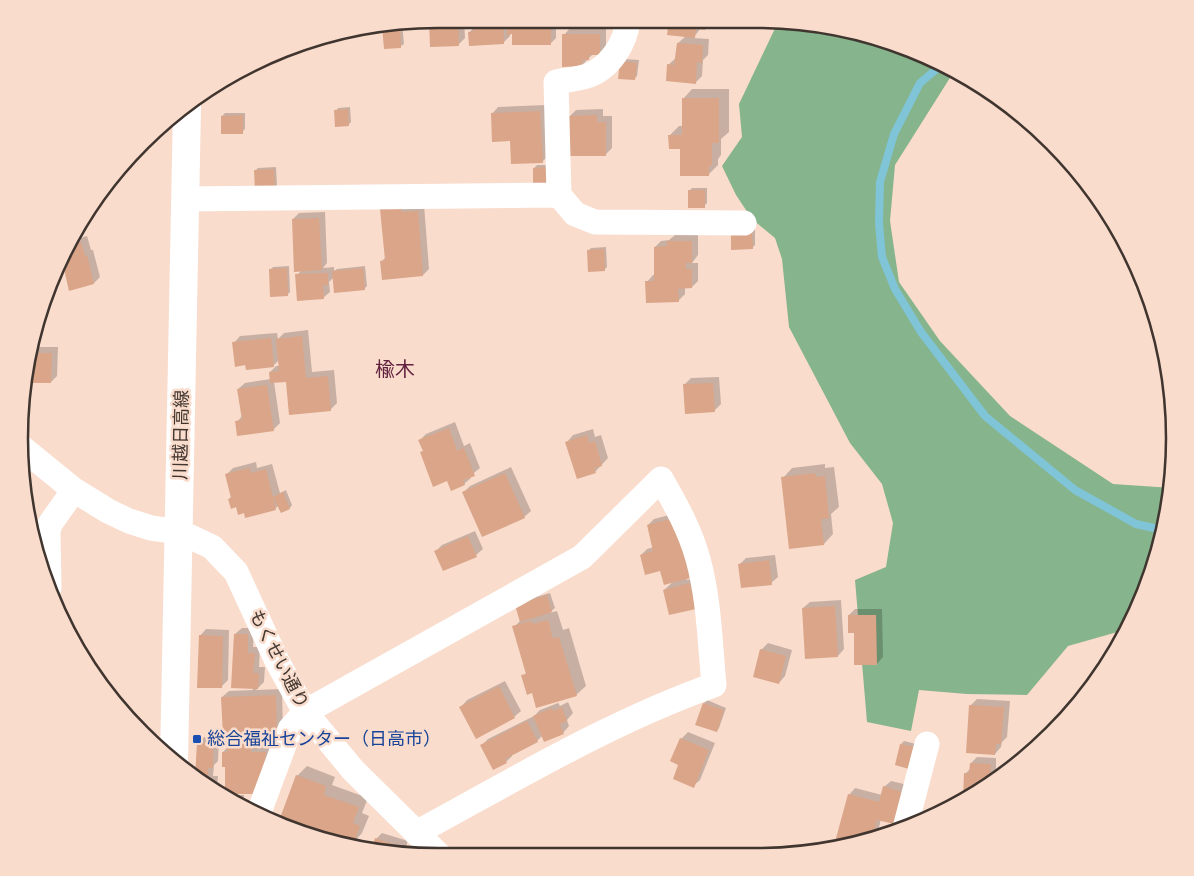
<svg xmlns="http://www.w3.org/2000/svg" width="1194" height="876" viewBox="0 0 1194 876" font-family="Quicksand,'Noto Sans JP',sans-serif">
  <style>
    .forest { fill: #86b48c }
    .shadow { fill: #0003 }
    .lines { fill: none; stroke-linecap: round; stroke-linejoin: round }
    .stream { stroke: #80c4d8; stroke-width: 8 }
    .building { fill: #daa588 }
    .minor { stroke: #fff; stroke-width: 25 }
    .major { stroke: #fff; stroke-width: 28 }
    .transit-dot { fill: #1a4fb4; stroke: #f9dccc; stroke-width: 2 }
    .labels { text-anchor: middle; stroke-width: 5; stroke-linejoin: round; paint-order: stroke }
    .street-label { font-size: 18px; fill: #40352f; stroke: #f9dccc }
    .transit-label { font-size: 18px; fill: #164399; stroke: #f9dccc; text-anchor: start }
    .quarter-label { font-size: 20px; fill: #62213e; stroke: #f9dccc }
    .rim { fill: none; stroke: #40352f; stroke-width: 2.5 }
  </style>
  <rect width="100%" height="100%" fill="#f9dccc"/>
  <path class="forest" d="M779 20 864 33 953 73 895 165 890 221 899 282 940 341 1010 416 1113 484 1172 488 1153 573 1128 629 1068 646 1027 695 967 694 919 690 911 731 867 722 855 580 886 567 893 523 882 484 850 443 789 327 782 259 775 238 752 219 736 195 722 166 742 137 739 104Z"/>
  <path class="shadow" d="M438 19H464L465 38 459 44 431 46 430 20Z
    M478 19H509V23L514 19H552L551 22H556V38L550 44 510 33V36L503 43 470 32 474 27V23Z
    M670 19H711V22L704 29 701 28 693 38 709 39 708 55 703 60 702 76 695 83 668 65 676 58 678 43 686 36Z
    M402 23 404 44 401 46 383 26Z
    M570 28H606V47L599 53H594L582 65 564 35Z
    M624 59 639 60 637 76 634 79 619 77Z
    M692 89H729V132L721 139V155L718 159V165L708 175 670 135 679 126H683V99Z
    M546 105 549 155 542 162 511 140 492 114 498 107Z
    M350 107 351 122 348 125 336 111 338 108Z
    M603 109V116H612V148L605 155 570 116 576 110Z
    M225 113H245V129L242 132 222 116Z
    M537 165H550V180L534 168Z
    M276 167 277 185 275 188 255 171 258 168Z
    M692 188H707V203L704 206 689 191Z
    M424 205 429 269 423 275 382 261 386 257 382 209Z
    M325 212 327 263 323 268 334 267V271L337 269 365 266 367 286 364 289 334 277 329 282 330 292 323 298 297 275 302 270 293 219 299 213Z
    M755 229V245L752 248 732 233Z
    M675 235H698V255L692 263H698V281L692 287H685V294L678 301 647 282 653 275H655V247L661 241 669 240Z
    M87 236 91 250H93L100 277 94 283 70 289 61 254 70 241Z
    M606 247 607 267 604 270 588 251 591 248Z
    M289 266 290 292 287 295 270 270 273 267Z
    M308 330 312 372 334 370 337 403 330 410 287 380 274 382 280 423 273 430 237 422 242 416 238 389 245 383 271 379 270 372 276 366H280L279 360 273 366 247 364 234 343 240 336 277 333 278 339 284 333Z
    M35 347H58L57 376 51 382 28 353Z
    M719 377 721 404 714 411 684 385 691 378Z
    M455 422 464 446 470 443 480 468 470 476 471 478 464 484 448 480 424 450 420 440 426 434Z
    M593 429 595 437 601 435 608 458 595 472 567 442 573 435Z
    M256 462 257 468 272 464 280 493 286 490 292 505 290 508 279 505 275 509 245 512 229 499 232 496 227 474 233 468Z
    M825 464V468L834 467 839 507 831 514 833 534 824 544 783 478 792 468Z
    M511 467 531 511 524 517 464 492 470 486Z
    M681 512 696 571 686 580 696 578 701 601 664 590 674 581 661 570 641 555 647 549 654 547 648 525 654 519Z
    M475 531 483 549 476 555 444 570 436 551 442 545Z
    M775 555 778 577 771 583 740 564 746 558Z
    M550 593 555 608 549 613 557 611 563 630 569 628 586 686 576 695 533 692 523 676 527 672 514 627 521 620 519 602Z
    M841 600 844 649 838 656 803 608 810 602Z
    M855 609H882L883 657 877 664 855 632 849 615Z
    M242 628H254L253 647H260L259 667H265L264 682 256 690 282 689 283 734 257 741V746H271V763L231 792V795H244V808L229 801 219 794H226V765L223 752 235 739H243L242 734 222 697 229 691 253 690 235 634Z
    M206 629 229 630 228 680 221 687 200 636Z
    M768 643 792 650 785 676 779 683 761 650Z
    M505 681 521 711 514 717 461 707 467 700Z
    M977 699 1010 701 1007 737 1002 742 1001 747 995 754 971 705Z
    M707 700 726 708 719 728 717 731 704 703Z
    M557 701 560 706 568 702 573 713 567 720 569 726 563 733 542 736 537 741 512 754V756L506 762 482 745 488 739 534 716 540 710 558 703Z
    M688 732 715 743 700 780 693 786 680 764 681 739Z
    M204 737H219L218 761 214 765 213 776H218L217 788 214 791 197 778 198 743Z
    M904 741 916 744 911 764 901 744Z
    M1018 755H1027L1011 771V761Z
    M977 757 996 758V780L965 797 966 773 971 768V763Z
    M307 766 335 777 332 785 368 798 362 813 369 816 362 833 353 843 297 776Z
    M891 781 908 785 881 819 877 836 847 844 849 795 855 788 882 795 884 787Z
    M382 833 408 841 403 855 373 849 376 839Z"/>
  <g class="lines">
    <path class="stream" d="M939 67 920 83 894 134 880 182 879 223 882 257 895 289 921 332 985 416 1075 490 1136 524 1163 530"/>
  </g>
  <path class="building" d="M438 19H458L459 46 430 47 429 20Z
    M480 19H503L504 44 469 46 468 32 473 31V22H480Z
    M529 19H546V21H529Z
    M669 19H706L705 30 696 29 695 38 667 35Z
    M546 23V28H551V45H512V34L507 35V24Z
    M400 24 401 48 384 49 382 26Z
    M562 34H600V55H589V60H582L583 66 562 67Z
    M677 43 703 45 702 63 697 62 696 84 666 81 667 64 674 65Z
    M620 61 637 63 635 80 618 79Z
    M682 98H719V143H712V166H709V176H680V149H669L668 135H682Z
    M348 109 349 126 335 127 334 110Z
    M540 111 543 163 511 164 510 141 492 142 491 113Z
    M243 115V134H221V116Z
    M597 115V122H606V156H569L568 116Z
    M547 167V184H533V168Z
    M274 169 275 189 255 191 254 170Z
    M688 190H705V208H688Z
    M401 207 402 212 418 211 423 276 382 280 380 261 385 260 380 209Z
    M319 218 322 270 294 272 292 219Z
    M731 232H752L753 249 731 250Z
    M667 241H692V263H686V269H692V288L678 289 679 302 646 303 645 281H654V247L667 246Z
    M81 242 85 256 87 255 94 284 69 291 61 256 67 246Z
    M604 249 605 271 588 272 587 250Z
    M287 268 288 296 270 297 269 269Z
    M363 268 365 290 334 293 332 271Z
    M328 273V285H323L324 299 297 301 295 274Z
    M302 336 306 378 328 376 331 411 289 415 286 382 270 383 269 372 279 371 276 339Z
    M271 338 274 367 246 370 245 365 235 367 232 342Z
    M28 353H52L51 383H27Z
    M713 383 715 412 685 414 683 384Z
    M267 385 274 431 237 436 235 421 242 420 237 389Z
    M449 428 457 451 464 448 475 476 463 480 465 485 451 491 447 481 433 487 420 452 423 451 418 440Z
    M587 435 589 443 595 441 602 466 594 468 596 473 577 479 565 442Z
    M249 468 251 473 266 469 276 510 245 518 244 513 238 515 236 507 231 509 228 499 231 498 225 474Z
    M505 473 525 518 482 537 462 492Z
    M815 473 816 477 825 476 829 518 821 519 824 545 789 549 781 477Z
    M283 492 290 509 281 513 273 497Z
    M674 518 690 578 664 585 660 571 645 575 640 555 653 551 647 525Z
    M468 536 477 557 443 571 434 551Z
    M769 560 772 585 741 588 738 564Z
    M690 583 696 609 669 615 663 590Z
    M547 595 552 612 520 622 515 605Z
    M835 606 838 657 805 659 802 608Z
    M848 615H876L877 665H854V633H848Z
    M548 620 553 639 559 637 577 696 536 708 532 693 527 695 521 675 526 674 512 626 531 621 533 624Z
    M234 634H248V653H255L253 673H259L258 689 231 688Z
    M199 635 223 636 222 688H197Z
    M760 649 786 656 779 684 753 677Z
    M499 686 515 718 476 739 459 707Z
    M276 695 277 741 242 743 241 735 223 736 221 697Z
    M703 703 724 710 717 732 695 725Z
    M969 705 1004 707 1001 744H996L995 755 966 753Z
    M562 707 567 721 560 724 564 734 544 742 533 716 552 708 553 711Z
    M527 721 538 742 505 759 507 763 493 770 480 745Z
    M680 738 709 750 694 788 673 779 678 765 670 761Z
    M197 743H213V768H208V782H212V789L195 777Z
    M900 744 914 747 909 769 895 765Z
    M227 745H251V752H266L265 770 257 794H225V767H222V752H227Z
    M1010 761H1021L1009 772Z
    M970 763 991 764 990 783 963 798 964 773H969Z
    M296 775 326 786 324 795 359 807 353 823 360 826 353 844 280 818Z
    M883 786 902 792 894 824 877 820 873 837 844 845 835 842 848 794 879 802Z
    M228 801H239L238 806 229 801Z
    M375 838 402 847 400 854 372 849Z"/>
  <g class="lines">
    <path class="minor" d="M559 195 575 214 595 222 744 223
      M185 199 559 195 556 82C566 80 578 79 587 76 610 68 626 43 628 19
      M21 447 74 490 108 511 129 521 151 528 180 532 212 547 236 572 277 661 305 712 353 770 440 856
      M49 588 48 531 50 524 74 490
      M258 815 290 729 305 712 582 557 661 479C676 505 690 530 698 559 709 599 710 643 714 685 610 722 514 780 416 833
      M905 828 927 744"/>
    <path class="major" d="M174 762 187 107"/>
  </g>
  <rect class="transit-dot" x="192" y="734" width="10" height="10" rx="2.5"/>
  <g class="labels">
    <g class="street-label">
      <text transform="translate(181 435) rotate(-89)" y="6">川越日高線</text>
      <text transform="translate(279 659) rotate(63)" y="6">もくせい通り</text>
    </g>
    <g class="transit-label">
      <text x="207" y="745">総合福祉センター（日高市）</text>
    </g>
    <g class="quarter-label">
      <text x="395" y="376">楡木</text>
    </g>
  </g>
  <path d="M0 0H1194V876H0ZM438 28H756A410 410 0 0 1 1166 438V438A410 410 0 0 1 756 848H438A410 410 0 0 1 28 438V438A410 410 0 0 1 438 28Z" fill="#f9dccc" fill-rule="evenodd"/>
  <path class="rim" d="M438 28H756A410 410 0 0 1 1166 438V438A410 410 0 0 1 756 848H438A410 410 0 0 1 28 438V438A410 410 0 0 1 438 28Z"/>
</svg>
